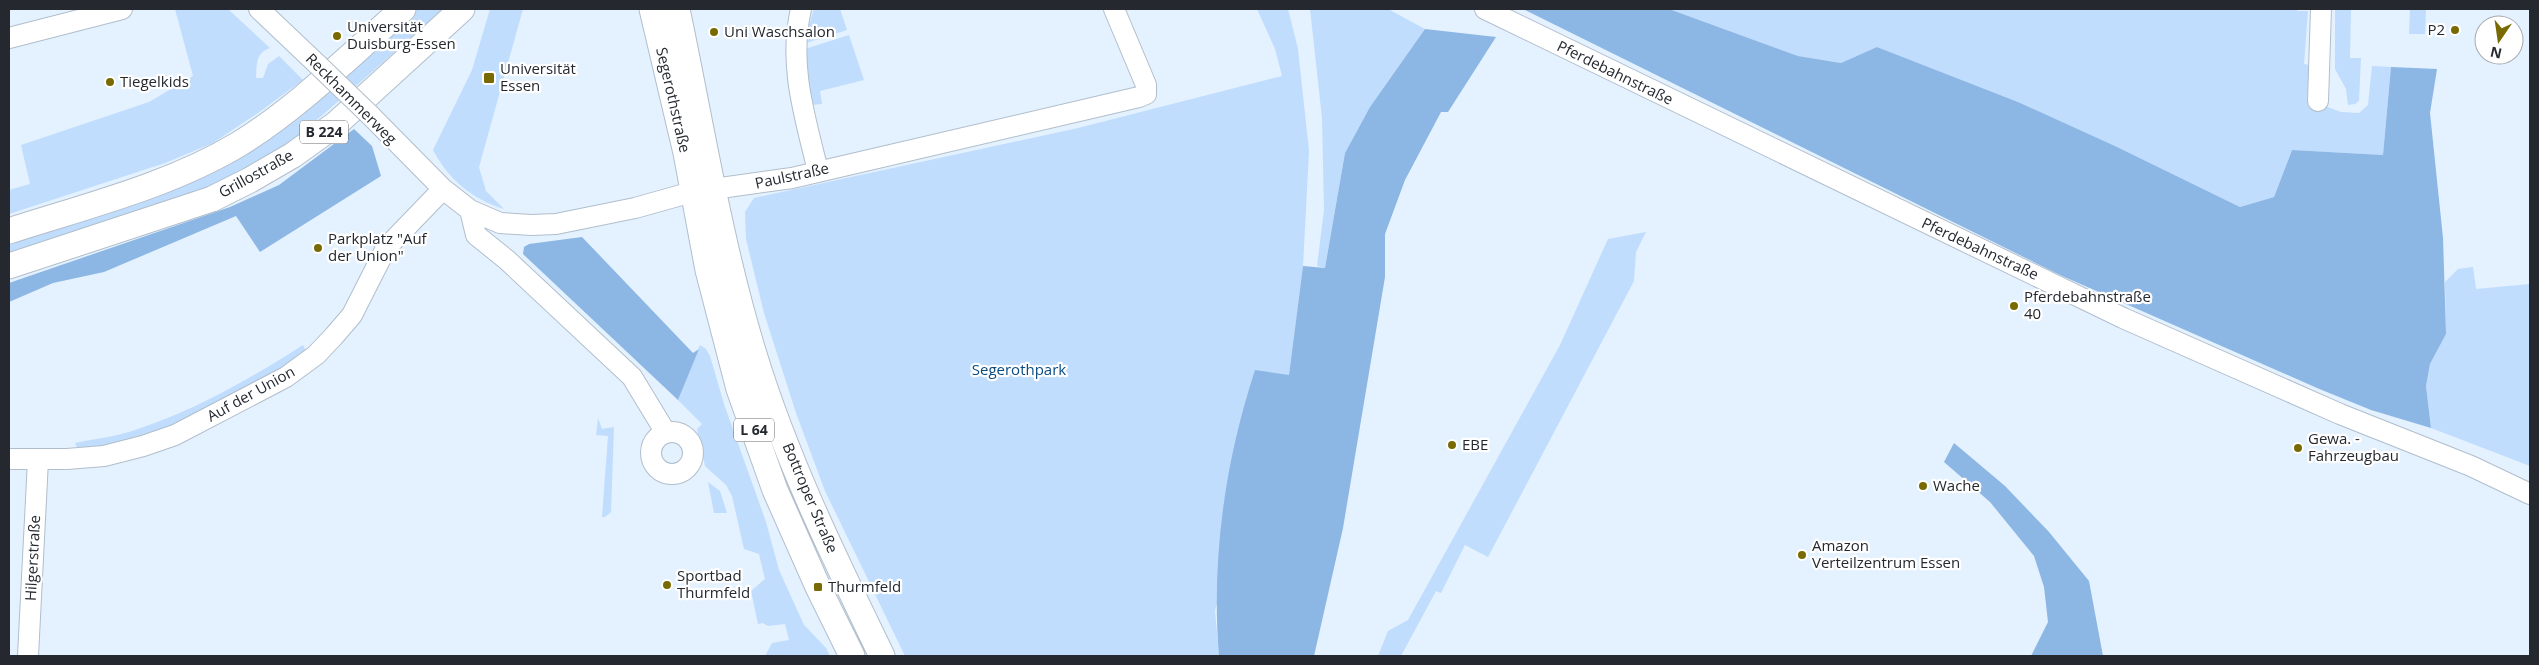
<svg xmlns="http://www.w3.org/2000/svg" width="2539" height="665" viewBox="0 0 2539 665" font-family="'Open Sans',sans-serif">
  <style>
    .green { fill: #c0ddfd }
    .forest { fill: #8cb6e3 }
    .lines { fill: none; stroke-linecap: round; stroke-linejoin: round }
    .minor-casing { stroke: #b1becb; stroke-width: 22 }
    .major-casing { stroke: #b1becb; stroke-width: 27 }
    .minor { stroke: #fff; stroke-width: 20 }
    .major { stroke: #fff; stroke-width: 25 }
    .minor-bridge-casing { stroke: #b1becb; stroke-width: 22; stroke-linecap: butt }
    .minor-bridge { stroke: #fff; stroke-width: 20 }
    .poi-dot { fill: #786a01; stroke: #fff; stroke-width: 2 }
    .labels { text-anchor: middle; stroke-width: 4.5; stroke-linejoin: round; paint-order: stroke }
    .shield { fill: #fff; stroke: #66696d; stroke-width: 1 }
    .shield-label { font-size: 14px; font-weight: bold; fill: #25292f }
    .poi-label { font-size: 15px; fill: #25292f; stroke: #fff; text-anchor: start }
    .street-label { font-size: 15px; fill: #25292f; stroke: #fff }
    .park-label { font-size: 15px; fill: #0a4b81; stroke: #fff }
  </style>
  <rect width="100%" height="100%" fill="#e4f1ff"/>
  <path class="green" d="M175 9H228L270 48C255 53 257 65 256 78H263L268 64 279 56 303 80 258 113 213 143 165 163 9 214V190L30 184 21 145 149 102 193 76Z
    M415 9H444L287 146 235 177 187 200 9 257V237L178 182Z
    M490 9H523L479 167 486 191 504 209C472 199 449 180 433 150L472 70Z
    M814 9H840L847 30 806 43 809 25Z
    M1257 9H1288L1298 49 1309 151 1303 266 1289 375 1215 610 1219 656H905L825 491 796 413 764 313 746 239 745 212 754 198 1078 128 1282 76 1275 49Z
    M1310 9H1388L1425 29 1370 107 1345 153 1325 268 1317 266 1324 210 1322 118Z
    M1669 9H2297V11H2308L2304 64 2316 66 2317 103 2341 112 2359 113 2368 105 2372 66 2391 67 2383 155 2292 150 2274 197 2240 207 2115 146 2018 102 1877 47 1841 63 1798 56Z
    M2335 9H2351L2350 58H2361L2359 101 2355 104 2348 105 2346 89 2335 69Z
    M2410 9H2426L2425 34H2409Z
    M849 35 864 80 820 91 822 104 812 105 806 70 805 49Z
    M1646 232 1636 252 1634 281 1488 557 1465 545 1441 593 1436 591 1401 656H1378L1388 631 1408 620 1560 345 1608 239Z
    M2473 267 2476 289 2530 284V466L2431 428 2426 386 2430 364 2446 334 2445 282 2458 269Z
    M303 345 306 351C259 385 134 456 77 447L75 443C94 439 114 437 132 431 192 412 250 379 303 345Z
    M700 345 706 349 710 356 724 404 766 522 779 570 804 625 826 648 830 656H765L772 643 789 640 785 624 768 626 763 623 758 624 751 591 765 579 759 554 744 549 732 496 726 485 705 466 697 429 702 424 678 400Z
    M598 418 602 429 614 427 611 512 605 517H602L608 436 596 435Z
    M708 482 720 491 727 513H714Z"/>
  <path class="forest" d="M1523 9H1669L1798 56 1841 63 1877 47 2018 102 2115 146 2240 207 2274 197 2292 150 2383 155 2391 67 2437 69 2430 113 2443 238 2446 334 2430 364 2426 386 2431 428 2371 410 2317 388 2060 275Z
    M1425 29 1496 37 1448 112H1441L1405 180 1385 234V277L1343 528 1314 656H1219C1211 559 1225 462 1255 370L1289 375 1303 266 1325 268 1345 153 1370 107Z
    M354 129 372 146 381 176 260 252 236 216 104 272 53 283 9 302V283L230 207 279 185Z
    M582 237 693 353 699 349 678 400 523 254 524 247 529 244Z
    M1954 443 2005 486 2049 532 2089 581 2103 656H2031L2048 622 2044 587 2034 556 1990 502 1944 462Z"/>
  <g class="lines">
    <defs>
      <path id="minor" d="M259 9 318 65
        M801 9C788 65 805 117 818 171
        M1485 9 2123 318 2340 414 2471 466 2530 494
        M9 38 122 9
        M2318 101 2321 9
        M370 115 443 189 470 210 500 223 531 225 556 224 635 208 692 192 792 178 1139 97 1146 94V85L1114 9
        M470 210 476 235 507 260 632 377 666 433
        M651 453a21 21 0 1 1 42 0a21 21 0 1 1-42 0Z
        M9 459H67L104 456 143 446 175 435 286 377 316 355 334 336 352 315 386 248 443 189
        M28 656 38 460"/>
      <path id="major" d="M652 9 686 153 708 270 739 389 775 490 818 587 852 656
        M677 9C701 123 719 239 753 351 785 457 834 557 882 656
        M9 231C86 206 169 186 239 144 299 107 350 55 403 9
        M9 266 212 199 250 180 293 155 336 124 462 9"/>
    </defs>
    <use href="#minor" class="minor-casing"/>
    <use href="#major" class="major-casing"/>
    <use href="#minor" class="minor"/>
    <use href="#major" class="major"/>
    <defs>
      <path id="minor-bridge" d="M318 65 370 115"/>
    </defs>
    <use href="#minor-bridge" class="minor-bridge-casing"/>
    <use href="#minor-bridge" class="minor-bridge"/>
  </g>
  <g class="poi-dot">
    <circle cx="2455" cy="30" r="5"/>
    <circle cx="714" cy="32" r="5"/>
    <circle cx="337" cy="36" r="5"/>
    <rect x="483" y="72" width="12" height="12" rx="2.5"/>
    <circle cx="110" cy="82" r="5"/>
    <circle cx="318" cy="248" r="5"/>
    <circle cx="2014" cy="306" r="5"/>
    <circle cx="1452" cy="445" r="5"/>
    <circle cx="2298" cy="448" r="5"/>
    <circle cx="1923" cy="486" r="5"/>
    <circle cx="1802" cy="555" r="5"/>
    <circle cx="667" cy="585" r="5"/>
    <rect x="813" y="582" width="10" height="10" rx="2.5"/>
  </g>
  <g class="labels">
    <g class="shield">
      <rect x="300" y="120.5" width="48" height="23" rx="4"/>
      <rect x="734" y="418.5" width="40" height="23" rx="4"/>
    </g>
    <g class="shield-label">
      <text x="324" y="137">B 224</text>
      <text x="754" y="435">L 64</text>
    </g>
    <g class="poi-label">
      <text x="347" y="32">Universität<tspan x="347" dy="17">Duisburg-Essen</tspan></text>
      <text x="2445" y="35" text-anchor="end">P2</text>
      <text x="724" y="37">Uni Waschsalon</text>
      <text x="500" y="74">Universität<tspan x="500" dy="17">Essen</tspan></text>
      <text x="120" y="87">Tiegelkids</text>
      <text x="328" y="244">Parkplatz "Auf<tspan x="328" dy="17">der Union"</tspan></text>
      <text x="2024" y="302">Pferdebahnstraße<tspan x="2024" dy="17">40</tspan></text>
      <text x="2308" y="444">Gewa. -<tspan x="2308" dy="17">Fahrzeugbau</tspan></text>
      <text x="1462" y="450">EBE</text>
      <text x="1933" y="491">Wache</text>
      <text x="1812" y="551">Amazon<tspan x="1812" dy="17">Verteilzentrum Essen</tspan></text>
      <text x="677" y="581">Sportbad<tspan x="677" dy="17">Thurmfeld</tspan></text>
      <text x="828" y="592">Thurmfeld</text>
    </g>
    <g class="street-label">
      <text transform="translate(1615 73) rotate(26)" y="5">Pferdebahnstraße</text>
      <text transform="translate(351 99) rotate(45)" y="5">Reckhammerweg</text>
      <text transform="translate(673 100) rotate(77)" y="5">Segerothstraße</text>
      <text transform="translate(256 174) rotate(-29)" y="5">Grillostraße</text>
      <text transform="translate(792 176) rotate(-12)" y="5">Paulstraße</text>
      <text transform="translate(1980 249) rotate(25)" y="5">Pferdebahnstraße</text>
      <text transform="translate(251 394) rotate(-29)" y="5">Auf der Union</text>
      <text transform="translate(810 498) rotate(67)" y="5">Bottroper Straße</text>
      <text transform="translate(33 558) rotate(-87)" y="5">Hilgerstraße</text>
    </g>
    <g class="park-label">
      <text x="1019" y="375">Segerothpark</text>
    </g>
  </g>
  <rect width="2539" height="665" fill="none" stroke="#25292f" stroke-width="20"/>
  <g transform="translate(2499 40) rotate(193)"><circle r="24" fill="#ffffff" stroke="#a8a9ac"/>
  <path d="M0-4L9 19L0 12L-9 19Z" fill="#786a01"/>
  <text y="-8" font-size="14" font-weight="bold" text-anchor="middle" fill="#25292f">N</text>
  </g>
</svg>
